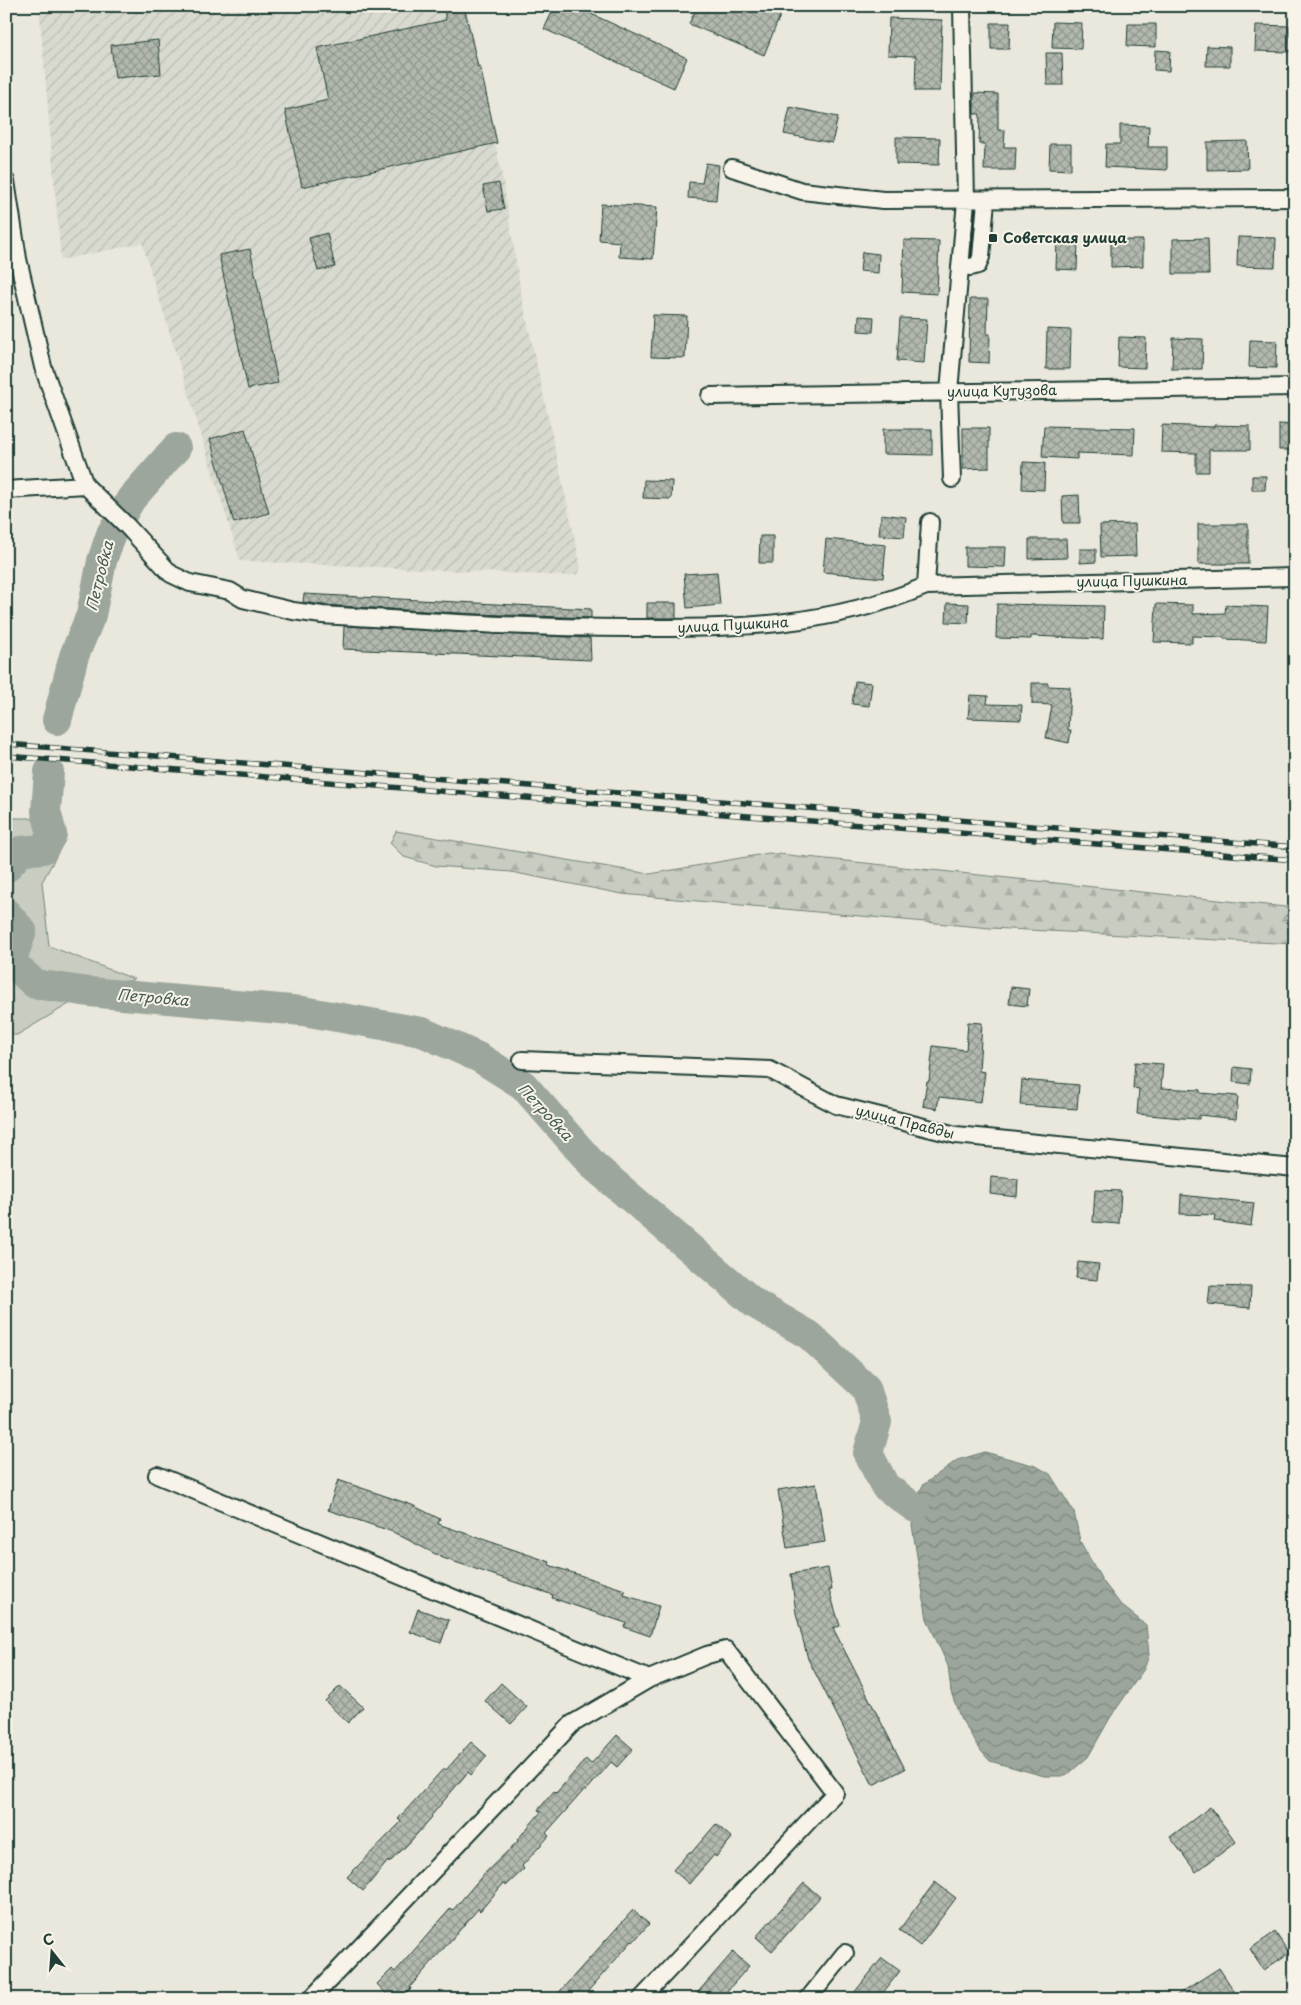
<svg xmlns="http://www.w3.org/2000/svg" width="1301" height="2005" viewBox="0 0 1301 2005" font-family="'Playpen Sans',sans-serif">
  <style>
    .industrial { fill: url(#industrial-furrows) }
    .grass { fill: #c8ccc1; stroke: #74847a }
    .forest { fill: url(#forest-firs); stroke: #74847a }
    .water { fill: url(#water-waves); stroke: #6a7c72 }
    .lines { fill: none; stroke-linecap: round; stroke-linejoin: round }
    .river { stroke: #9ca69c; stroke-width: 30 }
    .building { fill: url(#building-cross-hatch); stroke: #1f3d34 }
    .minor-casing { stroke: #1f3d34; stroke-width: 20 }
    .minor { stroke: #f7f3e8; stroke-width: 16 }
    .rail-casing { stroke: #1f3d34; stroke-width: 5.5 }
    .rail { stroke: #f7f3e8; stroke-width: 4; stroke-dasharray: 11; stroke-linecap: butt }
    .poi-dot { fill: #1f3d34; stroke: #f7f3e8; stroke-width: 2 }
    .labels { text-anchor: middle; stroke-width: 4; stroke-linejoin: round; paint-order: stroke }
    .poi-label { font-size: 14px; font-weight: bold; fill: #1f3d34; stroke: #f7f3e8; text-anchor: start }
    .street-label { font-size: 14px; fill: #1f3d34; stroke: #f7f3e8 }
    .water-label { font-size: 15px; font-style: italic; fill: #445c53; stroke: #f7f3e8 }
  </style>
  <defs>
    <pattern id="industrial-furrows" width="10" height="10" patternUnits="userSpaceOnUse" patternTransform="scale(1.25)"><rect width="10" height="10" fill="#d9dacf"/><path d="M-1 1l2-2M0 10L10 0M9 11l2-2" fill="none" stroke="#babcb2"/></pattern>
    <pattern id="forest-firs" width="22" height="20" patternUnits="userSpaceOnUse" patternTransform="scale(1.25)"><rect width="22" height="20" fill="#c8ccc1"/><path d="M5 1l3.5 6h-7zM16 11l3.5 6h-7z" fill="#abb0a6"/></pattern>
    <pattern id="water-waves" width="16" height="10" patternUnits="userSpaceOnUse" patternTransform="scale(1.25)"><rect width="16" height="10" fill="#9ca69c"/><path d="M0 5q4-4 8 0t8 0" fill="none" stroke="#7f8880"/></pattern>
    <pattern id="building-cross-hatch" width="8" height="8" patternUnits="userSpaceOnUse" patternTransform="scale(1.25)"><rect width="8" height="8" fill="#b2b8ae"/><path d="M0 0l8 8M0 8l8-8" fill="none" stroke="#90978e"/></pattern>
  </defs>
  <rect width="100%" height="100%" fill="#eae8dd"/>
  <filter id="ink" filterUnits="userSpaceOnUse"><feTurbulence type="fractalNoise" baseFrequency=".02" numOctaves="2"/><feDisplacementMap in="SourceGraphic" scale="10" xChannelSelector="R" yChannelSelector="G"/><feConvolveMatrix kernelMatrix="1 2 1 2 8 2 1 2 1" color-interpolation-filters="sRGB"/></filter>
  <g filter="url(#ink)">
    <path class="industrial" d="M39 6H466L503 180 521 293 581 567 578 574 568 576 240 561 142 243 61 260Z"/>
    <path class="grass" d="M6 818H30L65 840 42 882 49 946 134 979 69 1004 17 1035H6Z"/>
    <path class="forest" d="M396 831 650 874 769 853 1295 908V944L990 928 622 894 511 872 436 866 404 857 390 843Z"/>
    <path class="water" d="M985 1452 1036 1466 1050 1474 1074 1512 1080 1541 1102 1580 1121 1605 1146 1625 1149 1655 1144 1669 1110 1718 1088 1757 1066 1776H1044L1004 1765 990 1761 981 1751 960 1717 951 1692 948 1666 927 1619 912 1525 917 1498 923 1485 957 1460Z"/>
    <g class="lines">
      <path class="river" d="M57 720 74 656 91 615 102 561 111 534 131 499 176 448
        M6 868 21 851 43 849 52 834 46 811 49 772
        M6 913 22 931 11 962 35 984 89 992 303 1011 422 1032 480 1058 523 1085 594 1166 755 1304 809 1335 866 1388 877 1422 868 1453 885 1486 915 1508"/>
    </g>
    <path class="building" d="M443 6H464L478 67 480 66 497 143 302 187 285 110 328 100 317 48 446 20Z
      M555 6H574L687 58 674 88 544 29Z
      M697 6H784L764 55 689 24Z
      M889 18 942 20 940 91H915L916 56 888 55Z
      M1053 22 1082 23 1081 49 1052 48Z
      M991 23H1010L1009 49H991Z
      M1128 24H1156V47L1127 46Z
      M1256 25 1290 26 1289 52 1255 51Z
      M158 40 161 74 115 78 111 45Z
      M1207 46 1230 47V66H1206Z
      M1155 50 1170 51 1169 71 1154 70Z
      M1046 53H1062L1063 85H1047Z
      M974 93 998 94V130H1005L1004 147H1016L1015 170H984L985 144H979L980 114H974Z
      M790 107 838 117 832 143 784 134Z
      M1120 125 1149 126 1148 147H1167V170L1105 167 1106 144H1120Z
      M896 137 940 138 939 165 896 164Z
      M1247 141 1248 169 1207 170V142Z
      M1050 144H1071V170L1049 169Z
      M706 163 719 165 716 200 688 198 689 182 702 183Z
      M499 183 504 209 488 211 483 186Z
      M601 204 657 207 653 259 619 257 620 242 599 240Z
      M327 233 335 267 318 271 309 238Z
      M1238 237 1276 238 1275 267 1237 266Z
      M1208 238 1209 274H1173V239Z
      M1057 239 1078 240 1077 270 1056 269Z
      M904 240 939 241 937 294 902 292Z
      M1111 240H1143V266L1111 267Z
      M250 249 278 383 248 389 219 255Z
      M862 252 879 254 878 273 860 271Z
      M970 299H988L987 334H990L989 363 969 362Z
      M653 315 687 316 685 358 651 357Z
      M859 316 874 317 873 332 858 331Z
      M900 318 927 319 924 363 897 361Z
      M1047 329 1071 330 1070 369H1046Z
      M1119 337 1146 338 1145 368 1118 367Z
      M1173 338 1203 339 1202 369H1172Z
      M1250 340 1277 341 1276 368 1249 367Z
      M1279 424 1295 425V450H1279Z
      M1162 425 1214 427V425L1250 426V450H1209V472H1196V453L1161 452Z
      M1044 426 1135 428 1134 455 1077 453V459L1042 457Z
      M963 428H989V468L963 469Z
      M245 429 269 513 234 523 210 439Z
      M883 429H932V455L883 454Z
      M1023 462 1045 463 1044 490 1022 489Z
      M1252 476H1266L1265 490H1252Z
      M644 480 672 481 671 499 643 498Z
      M1079 495 1080 523H1063L1062 496Z
      M881 514 906 517 904 537 879 535Z
      M1135 524 1136 556 1101 557 1100 525Z
      M1198 524H1248V564H1198Z
      M760 536H773V563H759Z
      M826 539 886 545 883 578 823 572Z
      M1029 539H1066L1067 558 1029 559Z
      M965 547H1006L1005 567 965 566Z
      M1080 549H1096V562L1080 563Z
      M717 572 720 605 687 608 684 574Z
      M304 594 591 609V618L476 614 323 605 303 602Z
      M647 603H676V618H647Z
      M947 603 969 604 968 623 946 622Z
      M997 604 1104 606 1103 639 1031 636V639L996 638Z
      M1156 604 1193 605V614L1225 613 1226 605 1268 607 1266 641 1224 639V637L1192 636V643L1154 642Z
      M344 626 590 638 591 660 343 649Z
      M855 681 872 683 869 706 852 704Z
      M1032 683H1048V686L1070 687 1068 730H1071L1069 743 1046 738 1052 705 1032 704Z
      M970 695 988 696 987 704 1022 705 1021 720 968 718Z
      M1011 987 1029 989 1027 1006 1009 1004Z
      M968 1022 982 1023 979 1071 985 1072 981 1102 939 1097 937 1109 923 1106 927 1081H929L933 1046 966 1050Z
      M1135 1062 1163 1064 1161 1088 1200 1090V1093L1238 1096 1236 1119 1199 1115V1119L1182 1118 1137 1114 1139 1089 1133 1088Z
      M1234 1067 1251 1069 1250 1084 1233 1082Z
      M1022 1080 1079 1085 1077 1109 1020 1105Z
      M991 1177 1018 1179 1017 1197 990 1194Z
      M1095 1190 1121 1191 1119 1224 1093 1222Z
      M1181 1195 1254 1203 1251 1226 1214 1221 1215 1215 1180 1214Z
      M1078 1262 1099 1264 1097 1280 1076 1278Z
      M1210 1286 1251 1287 1250 1308 1208 1304Z
      M338 1480 412 1505 440 1519 438 1524 550 1562 549 1565 625 1590 624 1595 659 1606 650 1636 624 1627 626 1623 552 1598 553 1595 443 1558 393 1532 328 1510Z
      M816 1484 825 1542 787 1548 778 1490Z
      M828 1568 832 1590H829L840 1626 833 1628 905 1769 873 1785 808 1659 796 1613 791 1574Z
      M418 1609 449 1620 441 1643 410 1632Z
      M501 1683 527 1707 511 1724 485 1701Z
      M340 1686 363 1707 348 1723 325 1701Z
      M617 1735 633 1749 617 1767 611 1762 586 1791 584 1790 546 1833 549 1836 522 1866 524 1869 507 1885 504 1883 480 1911 478 1909 410 1987 411 1989 401 1999H391L377 1984 392 1969 395 1972 451 1908 453 1910 483 1875 518 1841 517 1840 541 1812 538 1810 554 1791 556 1793 586 1759 591 1764Z
      M471 1742 487 1756 471 1775 468 1772 431 1816 432 1817 409 1843 389 1863 388 1861 363 1891 347 1877 401 1822 398 1819 444 1768 446 1770Z
      M1210 1807 1236 1842 1196 1872 1170 1837Z
      M716 1824 732 1838 716 1857 714 1855 689 1884 673 1870 689 1852 691 1853Z
      M935 1882 956 1898 920 1946 899 1930Z
      M804 1883 820 1897 772 1951 756 1937Z
      M633 1910 649 1924 633 1942 632 1941 581 1999H553Z
      M1275 1932 1289 1953 1264 1970 1250 1949Z
      M733 1952 749 1966 720 1999H692Z
      M882 1958 900 1971 878 1999H849Z
      M1219 1968 1236 1994 1228 1999H1171Z"/>
    <g class="lines">
      <defs>
        <path id="minor" d="M732 168 802 191 883 200 1295 198
          M6 181 18 259 43 367 85 485 127 526 171 574 190 583 230 591 243 599 293 611 322 615C424 621 526 628 629 628 734 629 828 627 926 586L1295 577
          M960 266 971 267 978 265 981 257 986 201
          M710 396 1295 387
          M952 479 949 391 966 201 962 6
          M6 490 85 485
          M926 586 930 522
          M522 1060 770 1070 836 1105 956 1135 1295 1168
          M157 1475 649 1679
          M311 1999 572 1724 649 1679 707 1655 726 1650 835 1793 641 1999
          M808 1999 845 1953"/>
      </defs>
      <use href="#minor" class="minor-casing"/>
      <use href="#minor" class="minor"/>
      <defs>
        <path id="rail" d="M6 744 1295 847
          M6 756 1295 860"/>
      </defs>
      <use href="#rail" class="rail-casing"/>
      <use href="#rail" class="rail"/>
    </g>
  </g>
  <rect class="poi-dot" x="988" y="233" width="10" height="10" rx="2.5"/>
  <g class="labels">
    <g class="poi-label">
      <text x="1003" y="243">Советская улица</text>
    </g>
    <g class="street-label">
      <text transform="translate(1002 391) rotate(-1)" y="5">улица Кутузова</text>
      <text transform="translate(1132 581) rotate(-1)" y="5">улица Пушкина</text>
      <text transform="translate(733 625) rotate(-3)" y="5">улица Пушкина</text>
      <text transform="translate(905 1122) rotate(14)" y="5">улица Правды</text>
    </g>
    <g class="water-label">
      <text transform="translate(100 576) rotate(-76)" y="5">Петровка</text>
      <text transform="translate(153 998) rotate(5)" y="5">Петровка</text>
      <text transform="translate(545 1112) rotate(47)" y="5">Петровка</text>
    </g>
  </g>
  <rect width="1301" height="2005" fill="none" stroke="#f7f3e8" stroke-width="25"/>
  <rect x="12" y="12" width="1276" height="1980" fill="none" stroke="#1f3d34" stroke-width="2" filter="url(#ink)"/>
  <g transform="translate(52 1952) rotate(343)" stroke="#f7f3e8" stroke-width="4" paint-order="stroke">
  <path d="M0-4L9 19L0 12L-9 19Z" fill="#1f3d34"/>
  <text y="-8" font-size="14" font-weight="bold" text-anchor="middle" fill="#1f3d34">С</text>
  </g>
</svg>
